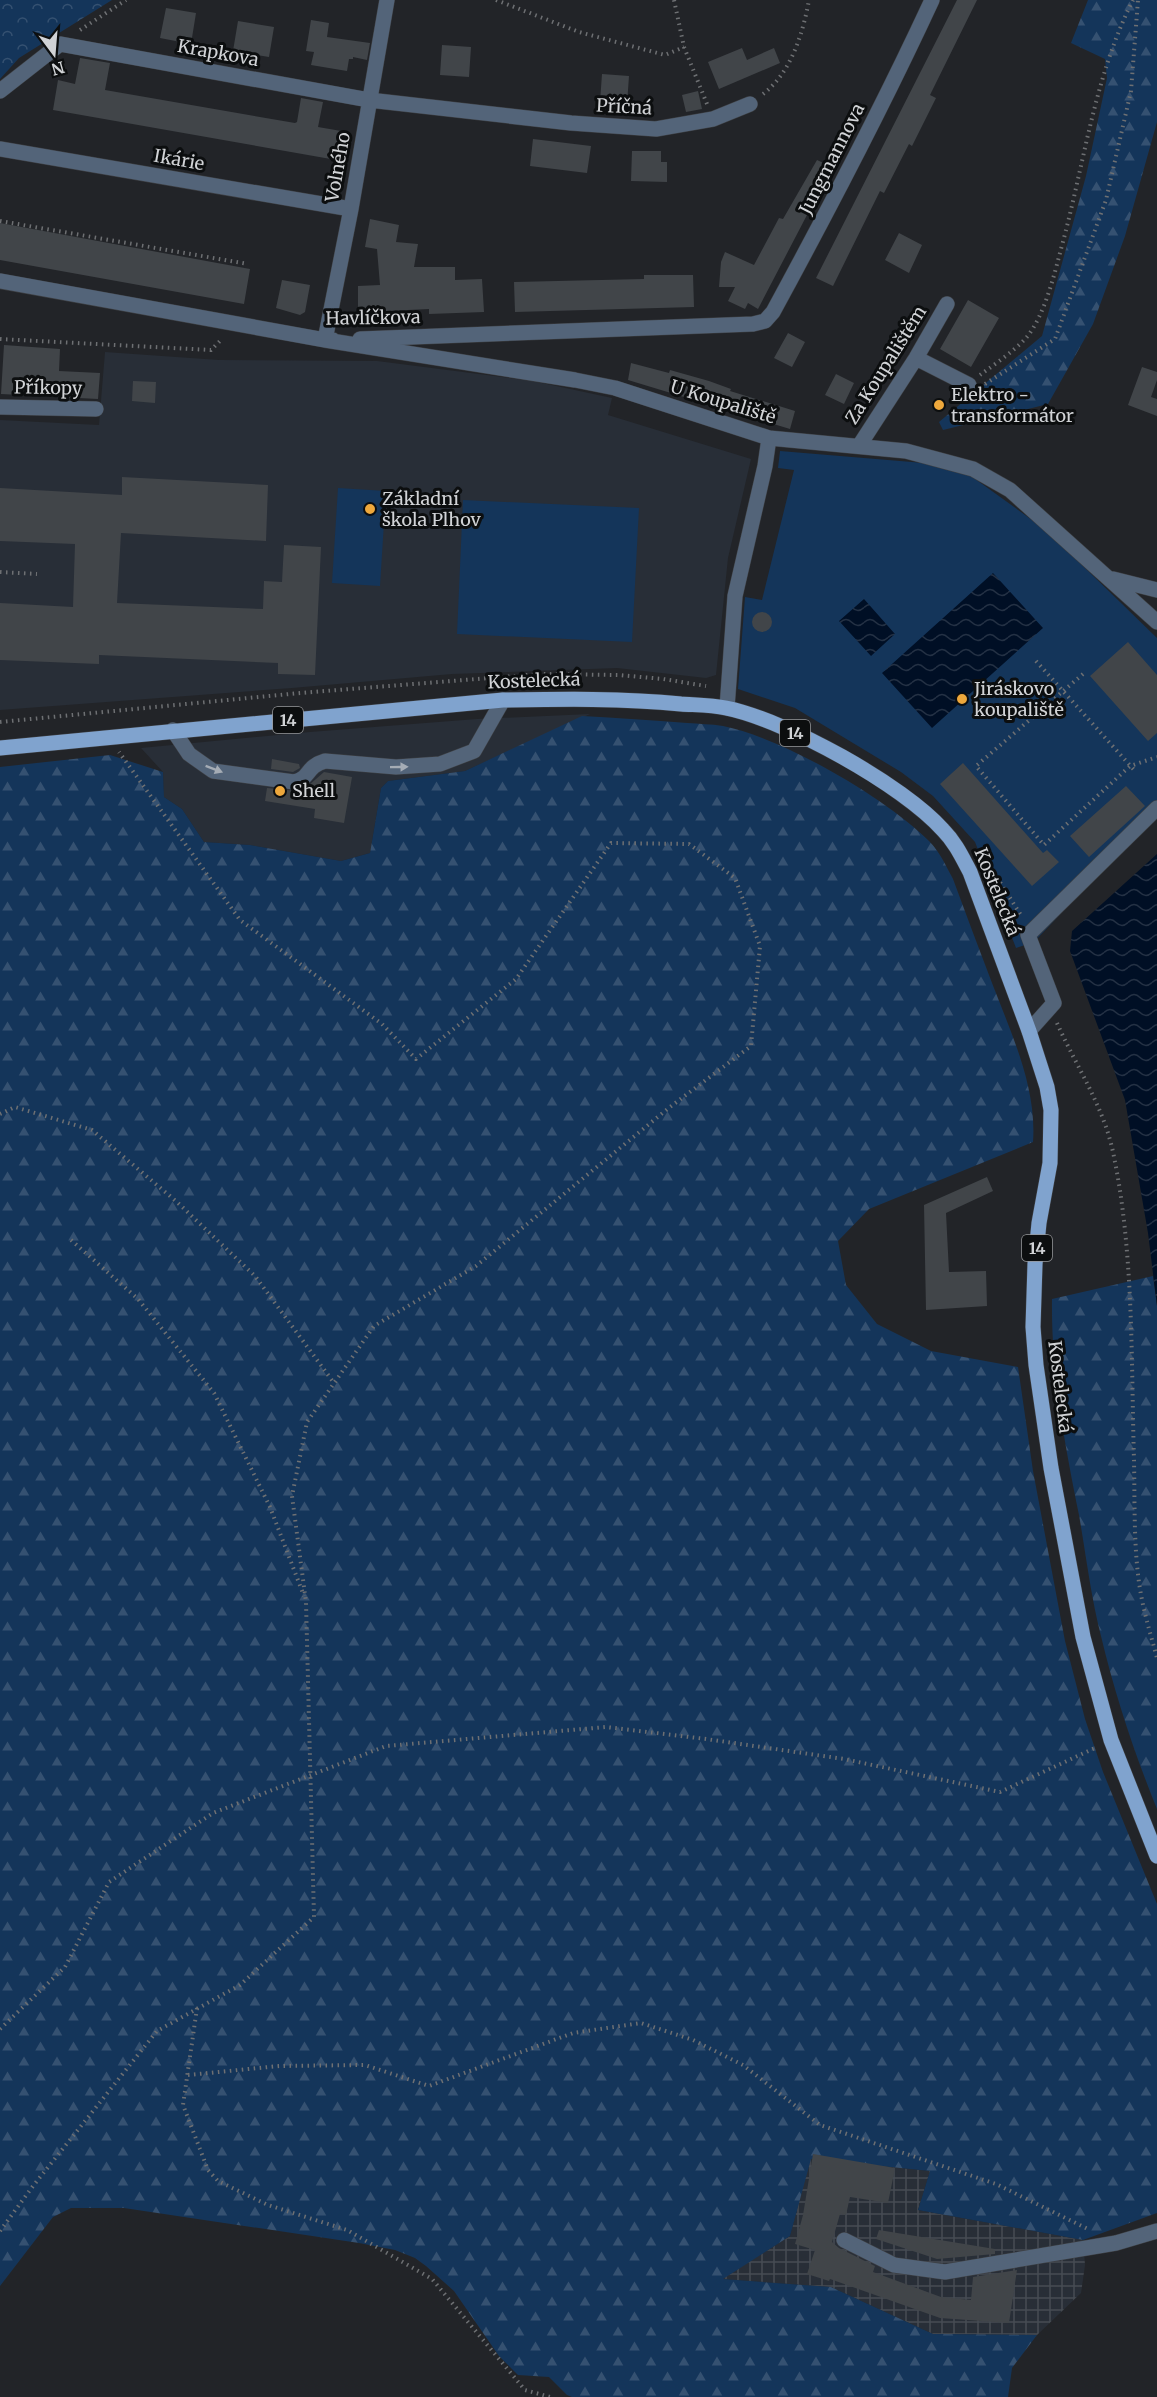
<svg xmlns="http://www.w3.org/2000/svg" width="1157" height="2397" viewBox="0 0 1157 2397" font-family="Merriweather,serif">
  <style>
    .built { fill: #282e37 }
    .industrial { fill: url(#industrial-grid) }
    .forest { fill: url(#forest-firs) }
    .park { fill: url(#park-crowns) }
    .pitch { fill: #14355a }
    .water { fill: url(#water-waves) }
    .building { fill: #414549 }
    .lines { fill: none; stroke-linecap: round; stroke-linejoin: round }
    .minor-casing { stroke: #3e4044; stroke-width: 16 }
    .major-casing { stroke: #3e4044; stroke-width: 16 }
    .path { stroke: #6e7073; stroke-width: 4; stroke-dasharray: 1.5 4.5; stroke-linecap: butt }
    .minor { stroke: #536479; stroke-width: 15 }
    .major { stroke: #80a3ce; stroke-width: 15 }
    .oneway { fill: #a5acb5 }
    .poi-dot { fill: #eea83c; stroke: #0c0e0f; stroke-width: 2 }
    .labels { text-anchor: middle; stroke-width: 6; stroke-linejoin: round; paint-order: stroke }
    .shield { fill: #0c0e0f; stroke: #96989a; stroke-width: 1.5 }
    .shield-label { font-size: 16px; font-weight: bold; fill: #d1d3d6 }
    .street-label { font-size: 18px; fill: #d1d3d6; stroke: #0c0e0f }
    .poi-label { font-size: 18px; fill: #d1d3d6; stroke: #0c0e0f; text-anchor: start }
  </style>
  <defs>
    <pattern id="industrial-grid" width="8" height="8" patternUnits="userSpaceOnUse" patternTransform="scale(1.5)"><rect width="8" height="8" fill="#282e37"/><path d="M0 4h8M4 0v8" fill="none" stroke="#464b53"/></pattern>
    <pattern id="forest-firs" width="22" height="20" patternUnits="userSpaceOnUse" patternTransform="scale(1.5)"><rect width="22" height="20" fill="#14355a"/><path d="M5 1l3.5 6h-7zM16 11l3.5 6h-7z" fill="#355171"/></pattern>
    <pattern id="park-crowns" width="20" height="18" patternUnits="userSpaceOnUse" patternTransform="scale(1.5)"><rect width="20" height="18" fill="#14355a"/><path d="M2 6a3 3 0 1 1 6 0M12 15a3 3 0 1 1 6 0" fill="none" stroke="#355171"/></pattern>
    <pattern id="water-waves" width="16" height="10" patternUnits="userSpaceOnUse" patternTransform="scale(1.5)"><rect width="16" height="10" fill="#000f25"/><path d="M0 5q4-4 8 0t8 0" fill="none" stroke="#243144"/></pattern>
  </defs>
  <rect width="100%" height="100%" fill="#222428"/>
  <path class="built" d="M105 352 219 360 377 361 533 381 612 398 608 415 751 459 728 558 716 675 706 678 617 668 452 674 292 688 0 710V420L99 425Z
    M590 714 465 771 388 781 381 788 370 853 341 861 250 845 204 842 182 809 164 797 163 772 141 748 310 732 477 719Z"/>
  <path class="industrial" d="M810 2159 930 2171 918 2210 1083 2240 1085 2265 1081 2293 1037 2335 933 2334 831 2287 722 2279 790 2236Z"/>
  <path class="forest" d="M1088 0H1157V122L1125 236 1093 324 1048 404 943 430 939 422 1042 336 1086 176 1107 78 1105 59 1071 43Z
    M582 716C617 718 652 720 687 723 699 724 711 724 723 726 783 738 886 798 929 841 940 852 946 866 953 879 966 914 979 949 992 983 1011 1033 1037 1087 1033 1142L869 1209 838 1241 846 1285 877 1324 931 1351 1018 1367 1033 1471 1065 1641 1085 1719 1103 1772 1157 1904V2213L1083 2240 918 2210 930 2171 811 2159 790 2236 723 2279 831 2287 933 2334 1037 2335 1012 2368 1008 2397H572L567 2395 549 2377 518 2375 499 2356 454 2291 426 2266 415 2258 395 2250 359 2243 124 2208H71L53 2217 0 2286V767L110 755 163 772 164 797 182 809 204 842 250 845 341 861 370 853 381 788 388 781 465 771Z
    M1153 1276 1157 1306V1809C1134 1752 1115 1695 1101 1636 1091 1597 1086 1555 1079 1515 1065 1445 1051 1372 1052 1299Z"/>
  <path class="park" d="M0 0H112L19 58 0 79Z"/>
  <path class="pitch" d="M780 451 924 463 971 476 1046 530 1157 638V818L1118 853 1034 942 1016 948 975 842 933 796 901 772 795 708 738 689 745 597 762 600 794 470 778 468Z
    M338 488 386 491 380 586 332 583Z
    M463 500 639 508 632 642 457 634Z"/>
  <path class="water" d="M993 573 1043 628 932 728 882 673Z
    M864 599 895 634 871 656 839 621Z
    M1157 854V1306L1148 1233 1125 1100 1070 951 1072 931Z"/>
  <path class="building" d="M957 0H977L930 95 936 98 912 146 909 144 884 193 880 191 833 286 816 278Z
    M166 8 196 13 191 44 160 38Z
    M311 20 329 23 327 37 370 43 367 60 353 57V59H349L347 71 311 65 314 52 306 51Z
    M238 21 274 27 269 57 233 51Z
    M442 45 471 47 469 77 440 75Z
    M742 48 747 60 774 48 780 63 719 89 708 62Z
    M80 58 110 63 105 90 295 123 297 122 301 98 323 102 318 127 347 132 342 161 53 110 58 80 75 84Z
    M602 74 629 76 627 104 600 102Z
    M698 91 702 109 686 112 682 95Z
    M533 139 591 146 587 173 530 166Z
    M632 151H661V162H667V182L631 181Z
    M817 160 832 167 758 309 748 303 745 309 728 301 735 287H719L721 262 725 252 754 265 779 218 783 219Z
    M370 219 399 225 396 242 418 244 414 267H455V280L482 279 484 312 429 314V309L387 311 388 315 358 316V286L380 285 377 249 365 247Z
    M0 223 250 269 244 304 0 260Z
    M899 233 922 245 909 273 885 260Z
    M644 275H693L694 307 515 312 514 282 644 279Z
    M282 280 310 285 305 312 300 315 276 308Z
    M968 300 999 318 971 367 940 349Z
    M788 333 805 342 792 367 774 358Z
    M4 345 60 349 59 371 100 373 98 399 1 394Z
    M631 363 669 373 670 370 709 381 731 389 730 391 795 411 790 429 628 380Z
    M1142 367 1157 372V380L1151 397 1157 399V416L1128 405Z
    M836 374 854 383 844 404 825 395Z
    M133 381 156 382 155 403 132 401Z
    M122 477 268 485 266 541 121 533 117 603 263 609 264 581 282 582 284 545 321 547 315 675 278 674V663L99 655V664L0 660V603L73 607 75 544 0 541V488L122 495Z
    M752 622a10 10 0 1 1 20 0a10 10 0 1 1-20 0Z
    M1128 642 1157 675V733L1148 741 1090 676Z
    M272 759 299 764 300 768 293 772 271 769Z
    M963 763 1043 853 1047 850 1059 862 1032 886 940 784Z
    M324 772 352 777 344 823 314 818 315 809 265 801 267 788 297 791 308 786Z
    M1126 786 1145 806 1089 857 1070 836Z
    M987 1177 993 1191 946 1213 949 1272 986 1271 987 1306 926 1310 924 1205Z
    M813 2154 895 2168 888 2203 850 2197 846 2215 840 2214 832 2242 839 2248 875 2266 873 2272 941 2297 971 2300 973 2277 1017 2270 1009 2323 940 2318 830 2279 829 2281 807 2274 815 2250 795 2244 803 2215Z
    M879 2230 995 2249V2254L937 2259 876 2239Z"/>
  <g class="lines">
    <defs>
      <path id="minor" d="M387 0 351 209 325 340 575 380 615 388 769 438 906 451 973 469 1010 490 1157 622
        M0 91 60 44 369 100 571 123 656 129 713 119 750 104
        M0 149 351 209
        M0 281 325 340H333
        M360 339 753 324 765 321 773 312C829 209 883 106 932 0
        M916 358 969 385
        M0 407 96 409
        M859 446 916 358 947 304
        M1113 579 1157 590
        M727 708 735 596 765 466 769 438
        M173 730 189 754 213 771 294 782C311 778 305 767 325 761L396 767 440 764 474 751 503 700
        M1029 1031 1054 1003 1028 935 1157 808
        M844 2240 894 2265 945 2272 1116 2243 1157 2231"/>
      <path id="major" d="M0 748 503 700C563 699 622 698 681 704 696 705 712 705 726 708 786 720 903 785 943 830 955 842 962 857 970 872L1029 1031 1047 1087 1051 1110 1050 1163 1039 1223 1035 1264 1033 1327 1036 1365 1051 1468 1083 1637 1111 1740 1157 1856"/>
    </defs>
    <use href="#minor" class="minor-casing"/>
    <use href="#major" class="major-casing"/>
    <path class="path" d="M496 0 579 32 665 55 684 47
      M674 0 684 47 707 104
      M80 30 126 0
      M763 94C791 73 803 33 809 0
      M0 221 248 264
      M0 339 211 350 222 339
      M980 375C995 364 1013 352 1026 338 1044 317 1054 276 1061 249 1084 166 1094 77 1133 0
      M985 384 1055 339 1106 200 1131 91 1138 0
      M0 572 37 574
      M1036 661 1136 772
      M1083 674 976 766 1044 845 1130 766 1157 757
      M0 722 300 693 540 674 619 675 663 679 706 686
      M981 852 1022 917
      M1057 1023C1076 1066 1103 1105 1113 1152 1134 1251 1131 1359 1134 1460 1135 1506 1133 1555 1142 1600 1146 1620 1152 1639 1157 1658
      M0 1114 15 1107 92 1130 177 1202 255 1276 334 1383
      M71 1240 138 1299 214 1393 270 1507 304 1596
      M197 2008 183 2105 208 2170 218 2181 268 2205 347 2230 432 2279 525 2390 550 2397
      M0 2029 65 1967 109 1882 213 1813 386 1746 606 1727 706 1739 844 1759 1000 1792 1097 1747
      M188 2075 279 2066 365 2065 429 2086 573 2033 641 2023 693 2040 743 2065 820 2125 996 2184 1090 2230
      M0 2231 33 2186 157 2031 240 1985 314 1917 306 1602 292 1496 307 1422 374 1326 476 1266 670 1107 751 1046 760 946 735 878 689 844 611 843 516 979 416 1059 382 1024 240 920 119 752"/>
    <use href="#minor" class="minor"/>
    <use href="#major" class="major"/>
  </g>
  <defs><path id="oneway-solid" d="M-6-.8H1V-3.2L6.5 0L1 3.2V.8H-6Z" transform="scale(1.5)"/></defs>
  <g class="oneway">
    <use href="#oneway-solid" transform="translate(399 767) rotate(-1)"/>
    <use href="#oneway-solid" transform="translate(214 769) rotate(21)"/>
  </g>
  <g class="poi-dot">
    <circle cx="939" cy="405" r="6"/>
    <circle cx="370" cy="509" r="6"/>
    <circle cx="962" cy="699" r="6"/>
    <circle cx="280" cy="791" r="6"/>
  </g>
  <g class="labels">
    <g class="shield">
      <rect x="273" y="707" width="30" height="26" rx="4.5"/>
      <rect x="780" y="720" width="30" height="26" rx="4.5"/>
      <rect x="1022" y="1235" width="30" height="26" rx="4.5"/>
    </g>
    <g class="shield-label">
      <text x="288" y="726">14</text>
      <text x="795" y="739">14</text>
      <text x="1037" y="1254">14</text>
    </g>
    <g class="street-label">
      <text transform="translate(218 53) rotate(10)" y="6">Krapkova</text>
      <text transform="translate(624 107) rotate(3)" y="6">Příčná</text>
      <text transform="translate(832 159) rotate(-63)" y="6">Jungmannova</text>
      <text transform="translate(179 160) rotate(10)" y="6">Ikárie</text>
      <text transform="translate(338 167) rotate(-80)" y="6">Volného</text>
      <text transform="translate(373 318) rotate(-1)" y="6">Havlíčkova</text>
      <text transform="translate(886 365) rotate(-58)" y="6">Za Koupalištěm</text>
      <text transform="translate(48 388) rotate(1)" y="6">Příkopy</text>
      <text transform="translate(723 402) rotate(17)" y="6">U Koupaliště</text>
      <text transform="translate(534 681) rotate(-2)" y="6">Kostelecká</text>
      <text transform="translate(997 892) rotate(68)" y="6">Kostelecká</text>
      <text transform="translate(1060 1387) rotate(83)" y="6">Kostelecká</text>
    </g>
    <g class="poi-label">
      <text x="951" y="401">Elektro -<tspan x="951" dy="21">transformátor</tspan></text>
      <text x="382" y="505">Základní<tspan x="382" dy="21">škola Plhov</tspan></text>
      <text x="974" y="695">Jiráskovo<tspan x="974" dy="21">koupaliště</tspan></text>
      <text x="292" y="797">Shell</text>
    </g>
  </g>
  <g transform="translate(54 54) rotate(164)" stroke="#0c0e0f" stroke-width="4.5" paint-order="stroke">
  <path d="M0-4.5L10 22L0 15L-10 22Z" fill="#d1d3d6"/>
  <text y="-9" font-size="16" font-weight="bold" text-anchor="middle" fill="#d1d3d6">N</text>
  </g>
</svg>
